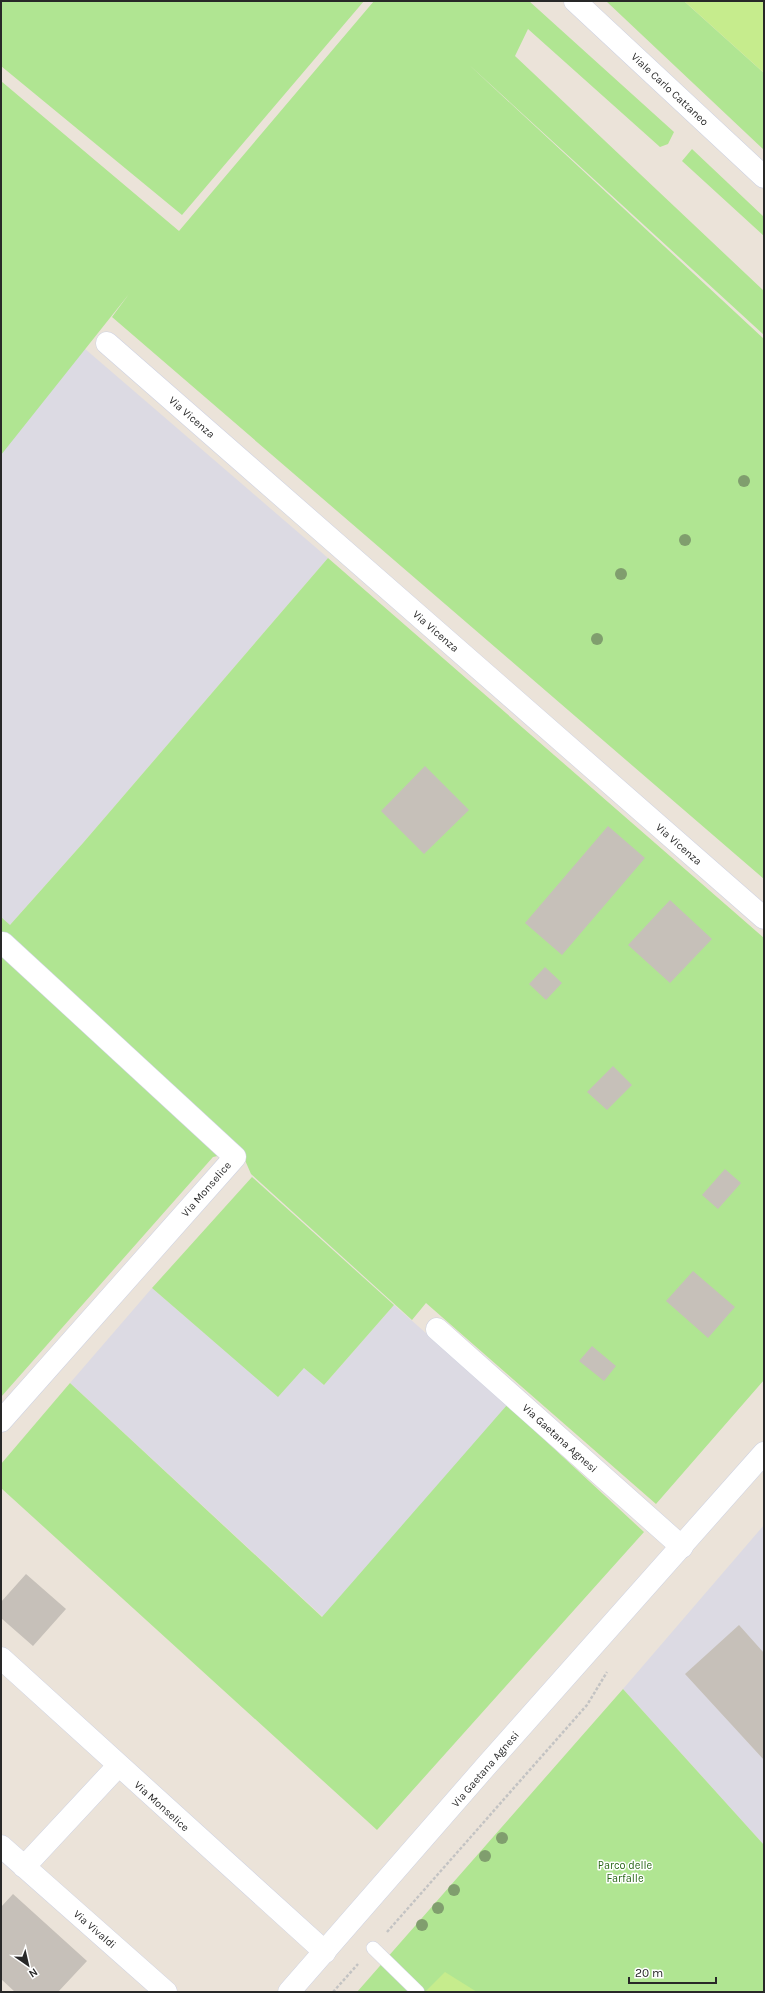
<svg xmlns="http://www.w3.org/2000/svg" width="765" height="1993" viewBox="0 0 765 1993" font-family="Karla,sans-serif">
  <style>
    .industrial { fill: #dcdae3 }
    .green { fill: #b0e592 }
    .pitch { fill: #c6ec8d }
    .building { fill: #c6c0b9 }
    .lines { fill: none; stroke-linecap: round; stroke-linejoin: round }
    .lane-casing { stroke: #ced2e2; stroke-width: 14 }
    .street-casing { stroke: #ced2e2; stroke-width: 23 }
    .secondary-casing { stroke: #ced2e2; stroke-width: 23 }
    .path { stroke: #c3c3c3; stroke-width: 2.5; stroke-dasharray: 3 2; stroke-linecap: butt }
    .lane { stroke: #fff; stroke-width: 13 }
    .street { stroke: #fff; stroke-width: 22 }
    .secondary { stroke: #fff; stroke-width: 22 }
    .tree { fill: #809e6e }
    .labels { text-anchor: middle; stroke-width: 3; stroke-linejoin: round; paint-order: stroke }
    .street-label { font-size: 11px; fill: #282828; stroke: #fff }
    .park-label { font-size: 11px; fill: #296617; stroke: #fff }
  </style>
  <rect width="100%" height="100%" fill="#ebe3d9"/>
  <path class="industrial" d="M84 348 328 558 83 843 10 925 1 917V452Z
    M152 1288 278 1396 304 1368 324 1385 394 1305 508 1405 323 1617 70 1383Z
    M764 1525V1845L623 1689Z"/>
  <path class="green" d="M1 1H364L182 215 1 66Z
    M374 1H529L674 132 668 144 660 147 528 29 515 56 764 291V335L466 62 764 339V879L112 317 129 294 1 455V81L179 231Z
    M606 1H684L764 73V150Z
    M692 149 764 217V236L682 161Z
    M328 558 764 938V1380L656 1504 426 1303 412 1320 251 1174 241 1151 213 1157 1 1397V917L10 925 83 843Z
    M252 1177 394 1305 324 1385 304 1368 278 1397 152 1288Z
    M70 1383 322 1617 507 1405 644 1532 377 1830 1 1488V1464Z
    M623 1689 764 1845V1992H357Z"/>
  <path class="pitch" d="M684 1H764V73Z
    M445 1972 477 1992H425Z"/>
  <path class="building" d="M425 766 469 810 424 854 381 811Z
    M608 826 645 858 562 955 525 923Z
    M670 900 712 939 670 983 628 945Z
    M545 967 562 983 546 1000 529 984Z
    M613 1066 632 1085 607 1110 587 1092Z
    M725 1169 741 1183 718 1209 702 1195Z
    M693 1271 735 1307 708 1338 666 1301Z
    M592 1346 616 1366 604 1381 579 1361Z
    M26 1574 66 1609 33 1646 1 1618V1602Z
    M739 1625 764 1653V1760L685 1674Z
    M13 1894 87 1961 58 1992H15L1 1979V1907Z"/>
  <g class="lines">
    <defs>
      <path id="lane" d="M373 1948 418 1992"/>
      <path id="street" d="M107 343 764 918
        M437 1329 682 1547
        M1 1421 235 1157 3 943
        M1 1658 325 1952
        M1 1846 166 1992
        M24 1867 118 1766"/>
      <path id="secondary" d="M575 1 764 177
        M289 1992 487 1765 764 1453"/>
    </defs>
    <use href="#lane" class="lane-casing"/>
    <use href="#street" class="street-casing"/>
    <use href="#secondary" class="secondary-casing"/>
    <path class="path" d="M387 1932 587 1705 607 1672
      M333 1992 358 1964"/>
    <use href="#lane" class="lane"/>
    <use href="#street" class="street"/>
    <use href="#secondary" class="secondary"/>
  </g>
  <g class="tree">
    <circle cx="744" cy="481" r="6"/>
    <circle cx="685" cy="540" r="6"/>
    <circle cx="621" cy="574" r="6"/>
    <circle cx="597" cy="639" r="6"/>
    <circle cx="502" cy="1838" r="6"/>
    <circle cx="485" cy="1856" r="6"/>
    <circle cx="454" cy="1890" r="6"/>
    <circle cx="438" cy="1908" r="6"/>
    <circle cx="422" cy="1925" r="6"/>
  </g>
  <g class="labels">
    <g class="street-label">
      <text transform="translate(670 89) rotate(43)" y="4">Viale Carlo Cattaneo</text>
      <text transform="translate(192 417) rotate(41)" y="4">Via Vicenza</text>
      <text transform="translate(436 631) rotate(41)" y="4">Via Vicenza</text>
      <text transform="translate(679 844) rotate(41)" y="4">Via Vicenza</text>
      <text transform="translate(206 1189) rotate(-49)" y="4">Via Monselice</text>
      <text transform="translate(560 1438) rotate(42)" y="4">Via Gaetana Agnesi</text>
      <text transform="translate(485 1769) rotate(-49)" y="4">Via Gaetana Agnesi</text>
      <text transform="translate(162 1806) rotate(42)" y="4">Via Monselice</text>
      <text transform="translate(95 1929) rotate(41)" y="4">Via Vivaldi</text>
    </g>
    <g class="park-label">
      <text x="625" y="1869">Parco delle<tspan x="625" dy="13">Farfalle</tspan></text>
    </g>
  </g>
  <rect width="765" height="1993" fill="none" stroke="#282828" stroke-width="4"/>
  <g transform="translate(28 1965) rotate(146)" stroke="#ffffff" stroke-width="3" paint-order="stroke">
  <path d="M0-3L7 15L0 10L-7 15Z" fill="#282828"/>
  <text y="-6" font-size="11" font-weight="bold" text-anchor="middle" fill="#282828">N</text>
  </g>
  <path d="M629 1977v6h87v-6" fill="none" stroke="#282828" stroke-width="2"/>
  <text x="635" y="1977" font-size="12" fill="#282828" stroke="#ffffff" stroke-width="3" paint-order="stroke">20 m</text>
</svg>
